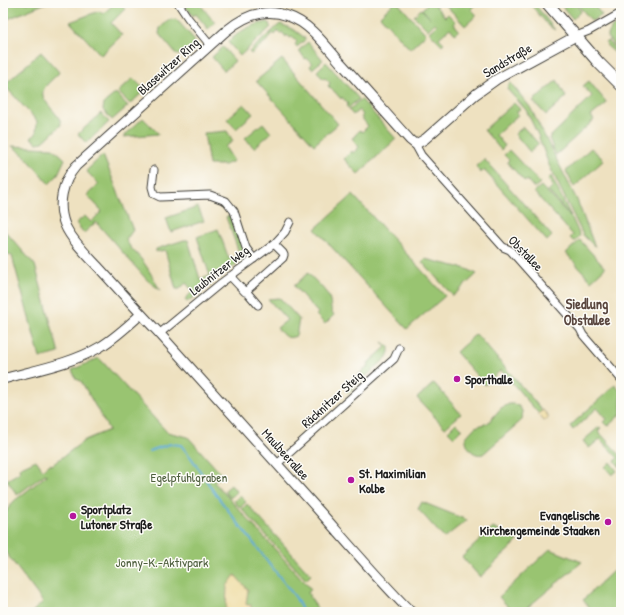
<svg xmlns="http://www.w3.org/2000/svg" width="624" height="615" viewBox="0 0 624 615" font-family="'Patrick Hand',sans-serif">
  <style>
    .green { fill: #99c471; stroke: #5a7046 }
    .sand { fill: #eeda9e; stroke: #857b5d }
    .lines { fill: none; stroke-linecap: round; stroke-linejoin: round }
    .stream { stroke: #61adda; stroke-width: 2 }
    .minor-casing { stroke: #3c3a35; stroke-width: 9 }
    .tertiary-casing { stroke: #3c3a35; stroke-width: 11 }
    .primary-casing { stroke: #3c3a35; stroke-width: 13 }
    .minor { stroke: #fff; stroke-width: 7 }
    .tertiary { stroke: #fff; stroke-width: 9 }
    .primary { stroke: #fff; stroke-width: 11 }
    .poi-dot { fill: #b5179e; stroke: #fdfcf7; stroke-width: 1.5 }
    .labels { text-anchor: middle; stroke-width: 3; stroke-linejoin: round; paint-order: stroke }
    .street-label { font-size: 13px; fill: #1c1c1c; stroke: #fdfcf7 }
    .poi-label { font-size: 13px; font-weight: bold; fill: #1c1c1c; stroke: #fdfcf7; text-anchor: start }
    .park-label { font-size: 13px; fill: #4e5f3e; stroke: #fdfcf7 }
    .neighbourhood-label { font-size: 14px; font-weight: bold; fill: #5a4740; stroke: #fdfcf7 }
  </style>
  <rect width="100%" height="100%" fill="#fdfcf7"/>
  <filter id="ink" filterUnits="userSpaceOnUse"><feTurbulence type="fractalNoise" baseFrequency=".025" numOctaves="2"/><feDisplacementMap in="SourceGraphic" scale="8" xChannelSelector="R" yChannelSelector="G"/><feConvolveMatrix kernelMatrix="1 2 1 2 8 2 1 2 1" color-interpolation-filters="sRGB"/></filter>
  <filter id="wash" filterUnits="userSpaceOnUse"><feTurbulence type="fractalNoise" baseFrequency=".012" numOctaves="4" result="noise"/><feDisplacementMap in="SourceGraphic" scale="16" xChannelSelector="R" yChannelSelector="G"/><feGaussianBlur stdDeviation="0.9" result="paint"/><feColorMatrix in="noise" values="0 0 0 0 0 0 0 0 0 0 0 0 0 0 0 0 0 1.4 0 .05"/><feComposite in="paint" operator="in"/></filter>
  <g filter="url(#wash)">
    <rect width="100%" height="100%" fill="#eee1c0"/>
    <path class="green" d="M3 3H46L3 21Z
      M115 3H119L125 9 111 23 122 35 101 55 70 22 99 11 103 14Z
      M183 3H199L215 23 208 29 196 14 193 16Z
      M394 3H398L426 34 410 49 380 16Z
      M428 3H433L445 17 448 14 456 22 454 24 459 30 455 34 450 28 439 38 444 43 442 45 429 32 437 25 435 23 428 30 414 16 421 9 430 18 422 9Z
      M444 3H477L471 9 477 15 465 26Z
      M529 3H534L555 30 549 26Z
      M559 3H574L581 11 573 19Z
      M576 3H592L602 15 592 21Z
      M176 19 194 39V46L184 55H178L176 54 159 34 160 28 169 20Z
      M268 22 270 24 269 25 271 27 240 56 228 42C242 30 249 25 268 22Z
      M280 24C290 27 298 32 306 39L297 47 295 44 297 42 292 37 290 38 287 35 286 37 282 32 280 34 278 31 275 35 273 33 269 37 270 38 251 54 249 52Z
      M615 25 621 32V54L607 37 612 27Z
      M608 41 621 56V60L614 52 606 45 607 44 606 43Z
      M308 42 323 60 312 69 310 66 312 64 307 58 305 59 299 50Z
      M223 47 235 61 224 71 212 57Z
      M41 52 59 72 58 74C38 92 38 93 56 114 59 118 61 120 61 125L43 142 37 143 31 138 36 134 37 121 4 85Z
      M282 59 338 124 314 145 256 81Z
      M326 62 359 99 348 108 346 106 348 104 342 97 341 99 334 91H333L328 86 330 83 325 78 323 79 317 71Z
      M133 78 145 90 130 104 118 92Z
      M557 80 566 97 546 115 533 101Z
      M589 81 607 103 591 116 594 120 556 155 549 138 592 96 583 86Z
      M510 82 530 107 577 200 595 247 583 235 549 165 538 135 526 110 507 89Z
      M116 93 128 106 112 120 103 110 104 103Z
      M361 99 396 139 358 174 344 159 352 151 353 153 359 147 352 138 355 136V135L360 130 362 132 368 126 361 117 363 115 359 110 353 115 349 110Z
      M514 103 520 109 516 112 518 115 496 135 505 146 501 150 484 130Z
      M244 104 253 114 236 129 227 119Z
      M101 113 109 122 86 143 78 134Z
      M143 118 159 134 123 137Z
      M263 123 271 133 254 148 245 138Z
      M523 127 539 144 530 152 515 134Z
      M227 131 233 141 225 147 234 161 225 165H209L204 133Z
      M12 146 53 148 65 159 57 176 49 184 25 156Z
      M591 148 604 160 574 187 566 171Z
      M509 150 540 183 534 188 527 180 525 182 507 162 509 160 504 155Z
      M103 155 133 230 126 240C130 248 136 253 142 260 149 269 154 280 160 290L147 280 96 222 84 233 76 223 85 216 91 222 102 211 87 195 99 184 86 171Z
      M484 159 552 236 547 241 484 170 481 173 476 166Z
      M551 176 571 216 548 191 553 186 548 179Z
      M541 186 572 218 580 236 574 242 570 238 573 235 534 192Z
      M353 195 445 296 407 329 315 229Z
      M198 207 204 221 171 232 166 218Z
      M232 215 248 255 241 261 239 258 235 261 237 264 187 302 185 299 193 291 186 283 180 289H176L165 250 156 252V249L184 240H188L200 279 210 276 197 237 218 229 229 259 240 255 226 217Z
      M3 224 5 231 35 265 59 353 40 358 12 256 3 252Z
      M580 240 605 268 591 281 566 253Z
      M425 259 467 269 477 274 453 296 422 262Z
      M308 273C314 280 325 289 329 297 332 305 329 308 334 315L325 324 316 315 318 313 294 286Z
      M280 298 299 319 296 336C286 340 284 336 277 328L287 320 268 299Z
      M476 334 542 410 539 414 501 370 485 385 456 352Z
      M382 342 389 347V352L387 357 348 393 345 390 349 386 348 384 369 365 368 363 386 347Z
      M99 358 167 432 188 437 222 475 214 482 311 589 308 593 319 612H32L43 602 3 549V520L7 510 14 501 47 475 45 474 17 495 7 480 20 472 19 468 36 460 43 470 50 464 52 465 85 440 109 430 81 381 76 379 72 370Z
      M434 383 461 414 445 428 417 398Z
      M615 385 621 392V414L608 426 604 422 607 419 597 408 573 430 570 426Z
      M509 404C520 403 524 410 522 420L483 454C473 457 465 446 466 437L475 427 488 423 501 408Z
      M456 423 462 429 454 437 448 431Z
      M599 427 601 428 598 431 620 455 621 454 620 467 615 461 618 458 600 439 589 448 583 441Z
      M610 462 617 471 612 475 605 467Z
      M231 485 237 492 230 498 224 491Z
      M240 496 246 502 240 508 234 501Z
      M422 502 467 520 444 538 418 509Z
      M247 504 311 575 306 580 242 509Z
      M493 528 518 541 480 577 462 557Z
      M550 549 582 562 522 612H513L499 597Z
      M613 571 621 574V605L614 612H594L583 600Z"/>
    <path class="sand" d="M543 410 549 417 544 421 538 414Z
      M235 575 248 590 246 604 247 605H251V609L246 612H228L226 611 227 586Z"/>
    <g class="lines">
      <path class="stream" d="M149 451 170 444 181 445 192 459 214 492 296 598 303 612"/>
    </g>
  </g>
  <g filter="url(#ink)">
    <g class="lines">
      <defs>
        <path id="minor" d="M178 3 188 18 210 45
          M576 36 589 31 621 13
          M415 144 421 155 503 247 510 250 580 329 583 335 621 379
          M154 170 152 187 154 194 160 197 210 195 226 201 234 211 246 248 254 259
          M230 276 245 292 283 258 284 255 283 253 274 244
          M246 291 258 305
          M159 334 221 283 274 244 285 232 290 222
          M277 464 394 359 399 348"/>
        <path id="tertiary" d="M3 379C35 370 71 364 100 347 115 338 128 326 141 314
          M411 612C380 581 351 547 322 514 268 454 214 394 160 334 140 313 120 291 101 270 90 258 71 240 65 225 57 205 62 182 76 166L226 31C244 16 265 7 288 16 310 23 326 46 340 62 364 88 387 115 410 140L415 144 418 143 425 139 476 94 497 79 576 36"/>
        <path id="primary" d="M547 3 599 63 621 85"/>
      </defs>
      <use href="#minor" class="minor-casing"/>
      <use href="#tertiary" class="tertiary-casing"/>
      <use href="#primary" class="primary-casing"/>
      <use href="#minor" class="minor"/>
      <use href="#tertiary" class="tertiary"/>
      <use href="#primary" class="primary"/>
    </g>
  </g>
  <g class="poi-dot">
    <circle cx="457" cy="379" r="4"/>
    <circle cx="351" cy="480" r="4"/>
    <circle cx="73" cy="516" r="4"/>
    <circle cx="608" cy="522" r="4"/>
  </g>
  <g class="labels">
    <g class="street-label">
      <text transform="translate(507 60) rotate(-31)" y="5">Sandstraße</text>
      <text transform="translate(168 66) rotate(-42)" y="5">Blasewitzer Ring</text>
      <text transform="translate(526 253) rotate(46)" y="5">Obstallee</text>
      <text transform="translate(219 270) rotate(-38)" y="5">Leubnitzer Weg</text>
      <text transform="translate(332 399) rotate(-42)" y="5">Räcknitzer Steig</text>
      <text transform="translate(286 454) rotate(48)" y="5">Maulbeerallee</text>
    </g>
    <g class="poi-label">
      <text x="465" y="384">Sporthalle</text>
      <text x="359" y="478">St. Maximilian<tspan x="359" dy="15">Kolbe</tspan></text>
      <text x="81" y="514">Sportplatz<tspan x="81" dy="15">Lutoner Straße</tspan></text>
      <text x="600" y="520" text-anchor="end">Evangelische<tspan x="600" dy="15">Kirchengemeinde Staaken</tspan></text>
    </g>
    <g class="park-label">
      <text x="189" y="482">Egelpfuhlgraben</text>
      <text x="162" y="567">Jonny-K.-Aktivpark</text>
    </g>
    <g class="neighbourhood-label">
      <text x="587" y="309">Siedlung<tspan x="587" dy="16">Obstallee</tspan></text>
    </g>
  </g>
  <rect width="624" height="615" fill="none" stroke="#fdfcf7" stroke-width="16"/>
</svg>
